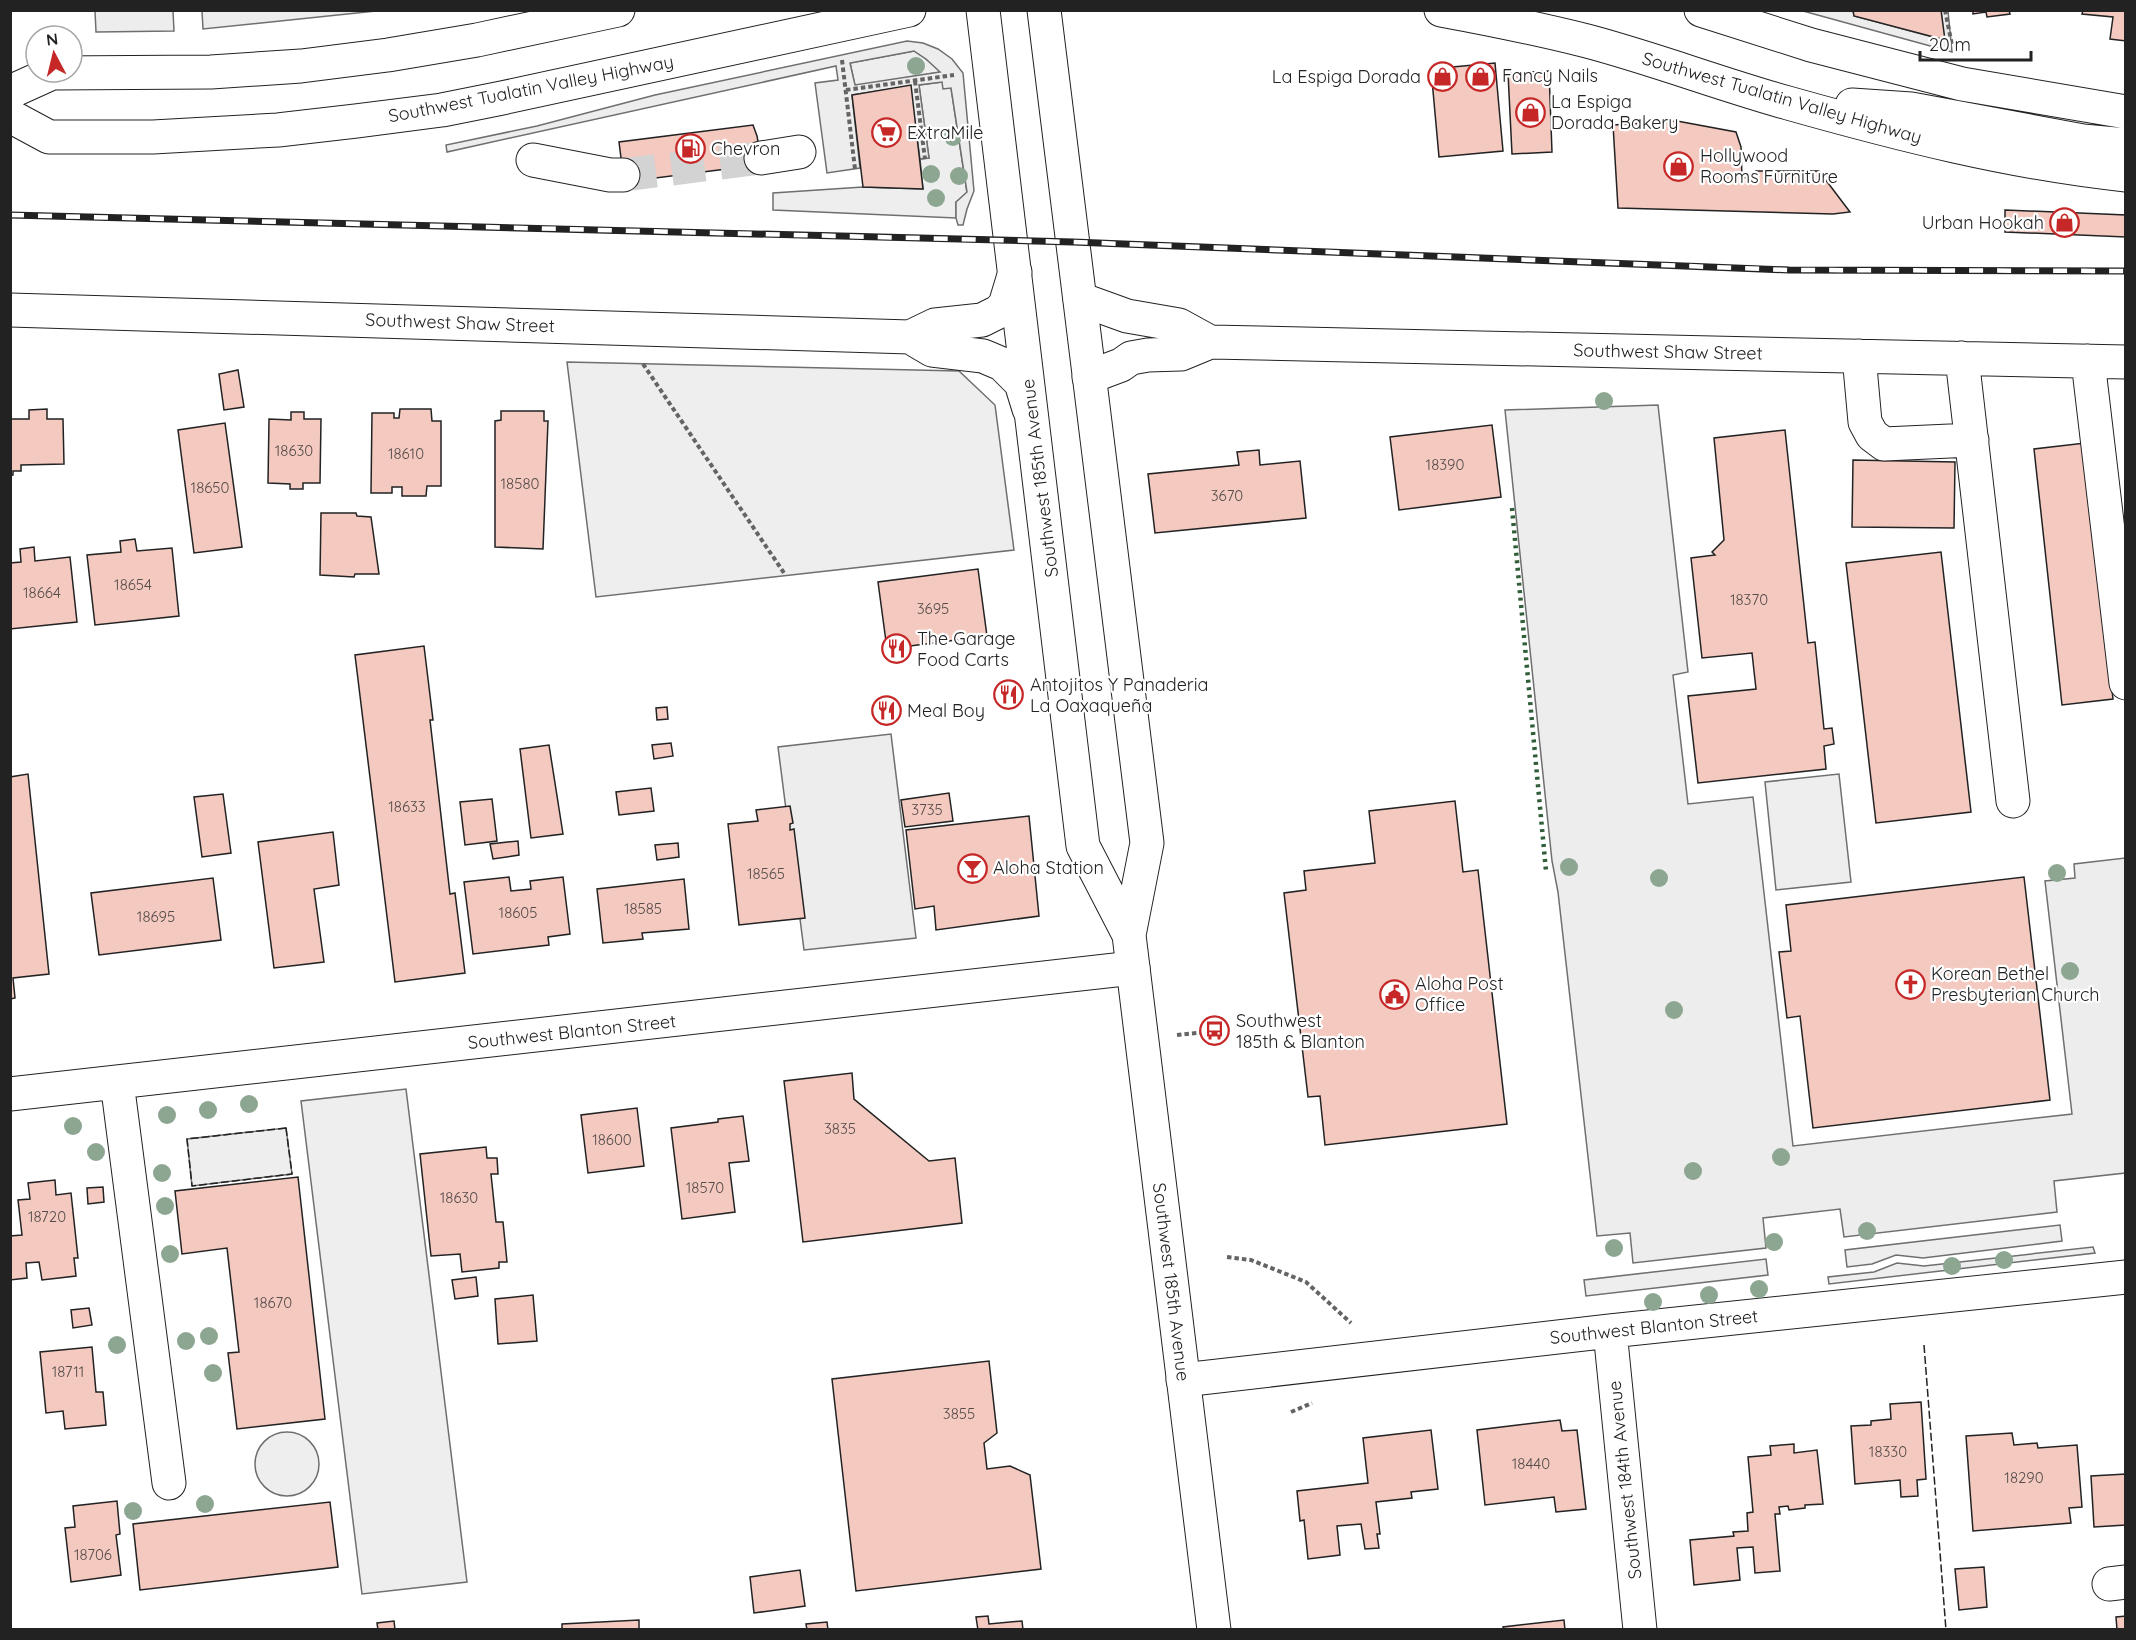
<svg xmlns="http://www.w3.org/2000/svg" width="2136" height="1640" viewBox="0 0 2136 1640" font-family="Quicksand,sans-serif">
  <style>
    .green { fill: #eee; stroke: #6f6f6f; stroke-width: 1.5 }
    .parking { fill: #ededed; stroke: #6f6f6f; stroke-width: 1.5; fill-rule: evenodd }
    .building { fill: #f3c9c0; stroke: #222; stroke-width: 1.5 }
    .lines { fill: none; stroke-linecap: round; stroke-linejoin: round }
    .minor-tunnel { stroke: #d3d3d3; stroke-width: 33; stroke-dasharray: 33 16; stroke-linecap: butt }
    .minor-casing { stroke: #222; stroke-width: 35 }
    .major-casing { stroke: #222; stroke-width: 35 }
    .path { stroke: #646464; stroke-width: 4; stroke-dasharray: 4.5 3; stroke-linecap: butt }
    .minor { stroke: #fff; stroke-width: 33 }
    .major { stroke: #fff; stroke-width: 33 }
    .rail-casing { stroke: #222; stroke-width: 7 }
    .rail { stroke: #fff; stroke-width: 4.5; stroke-dasharray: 14; stroke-linecap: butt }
    .hedge { stroke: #2f5e38; stroke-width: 4.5; stroke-dasharray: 3 4.5; stroke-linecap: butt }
    .fence { stroke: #222; stroke-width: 1.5; stroke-dasharray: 8 3; stroke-linecap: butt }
    .tree { fill: #8da692 }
    .labels { text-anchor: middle; stroke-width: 4.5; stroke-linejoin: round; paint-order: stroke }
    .number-label { font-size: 15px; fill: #564c4a }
    .poi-label { font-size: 18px; fill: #222; stroke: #fff; text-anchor: start }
    .street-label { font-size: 18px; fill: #222; stroke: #fff }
  </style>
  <rect width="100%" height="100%" fill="#fff"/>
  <path class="green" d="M914 51 926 59 941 72 855 86 850 63Z
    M942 82 951 88 967 193 956 202V218L773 210V193L863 187 923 189 920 159 929 158 919 85Z
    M567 362 959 371 995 405 1014 550 596 597Z
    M1839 774 1851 882 1776 890 1765 782Z
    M406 1089 467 1582 362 1594 301 1101Z
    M286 1128 292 1174 192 1186 187 1139Z
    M2060 1225 2062 1241 1923 1258 1896 1255 1872 1264 1847 1267 1845 1250Z
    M2093 1247 2095 1253 1829 1284 1828 1277 1874 1272 1897 1263 1924 1266Z
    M1766 1259 1768 1275 1586 1296 1584 1280Z
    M255 1464a32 32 0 1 1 64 0a32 32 0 1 1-64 0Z"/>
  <path class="parking" d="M95 11H173L174 31 96 32Z
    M202 11V10L376 11 203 29Z
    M1803 11H1853L1854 16 1944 40 1941 11H1948L1952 52Z
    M907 41 923 43 938 49 952 59 963 73 974 191 967 209 963 225H958L956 218V202L967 192 951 88 943 89 942 82 919 85 929 158 920 159 910 86 852 95 860 168 827 173 815 83 838 80 836 66 447 152 446 145 537 126 655 95ZM914 51 926 59 940 72 855 85 850 63Z
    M1658 405 1688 672 1673 675 1688 804 1753 797 1793 1146 2072 1114 2045 881 2075 878 2074 864 2125 858V1173L2054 1181 2057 1212 1844 1237 1840 1209 1763 1218 1766 1248 1633 1263 1630 1233 1597 1236 1558 892 1552 861 1505 410Z
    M891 734 916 938 804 950 778 747Z"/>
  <path class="building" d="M1853 10H1941L1945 40 1854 16Z
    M1973 10H2009L2010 14 1987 17 1986 12 1973 14Z
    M2083 10H2126V41L2110 39 2113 17 2082 14Z
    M1495 63 1503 151 1439 157 1431 69Z
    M1549 71 1552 152 1512 154 1508 73Z
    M911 85 923 189 863 187 852 95Z
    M1677 121 1736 132 1741 147 1742 178 1757 177 1756 171H1819L1850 212 1833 214 1618 208 1613 125Z
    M753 125 757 136 761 158 758 165 624 182 619 142Z
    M2005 210 2126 215V237L2005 232Z
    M238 370 244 407 224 410 219 374Z
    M47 409V419H63L64 464 21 465V471H13V475L10 476 11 419H29V410Z
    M400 409H431L432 421H441V486H427L426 496H402V487H392V493H371L372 413H394V418H399Z
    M501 411H544V421H548L543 549 495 547V421L501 420Z
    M291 412H304V419H321L320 483H303V489H290V484L268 483 269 419 291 420Z
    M225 423 242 547 194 553 178 430Z
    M1492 425 1501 497 1399 510 1390 437Z
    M1785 430 1808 643 1815 642 1824 729 1832 728 1834 744 1824 746 1826 769 1698 783 1688 696 1756 689 1752 653 1702 658 1691 558 1715 555 1712 552 1724 540 1714 438Z
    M2085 443 2113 699 2062 705 2034 449Z
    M1259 450 1260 465 1300 461 1306 518 1155 533 1148 474 1239 465 1237 452Z
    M1853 460 1955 462 1954 528 1852 527Z
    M321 513H356L357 516 371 517 379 574H355L354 577 320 575Z
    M135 539 137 551 172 548 179 616 95 625 87 555 121 552 120 541Z
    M34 547 35 561 70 557 77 622 10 629V563L21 562 20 549Z
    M1941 552 1971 812 1876 823 1846 563Z
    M978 569 987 636 887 649 878 582Z
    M424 646 433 720H430L450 894 455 893 465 973 395 982 355 655Z
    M667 707 668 719 657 720 656 708Z
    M671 743 673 756 654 759 652 745Z
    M549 745 563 834 531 838 520 749Z
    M28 774 49 974 13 978 15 998 10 999V777Z
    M651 788 654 811 619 815 616 792Z
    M949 793 953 821 905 827 901 800Z
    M223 794 231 853 202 857 194 797Z
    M492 799 497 841 465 845 460 802Z
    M1455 801 1463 872 1478 870 1507 1124 1325 1145 1320 1096 1308 1097 1284 893 1306 890 1304 871 1375 863 1369 811Z
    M790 806 793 823 790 824V830L794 829 805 918 739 925 728 824 758 821 756 810Z
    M1029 816 1039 916 936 930 934 906 915 909 906 830Z
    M333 832 339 885 314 889 324 962 274 968 258 842Z
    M518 841 519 855 493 859 490 844Z
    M678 843 679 857 657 860 655 845Z
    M509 877 511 891 531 889 530 881 563 877 570 934 548 937 549 945 473 954 464 882Z
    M2024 877 2050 1100 1813 1128 1800 1016 1787 1018 1779 952 1791 951 1786 905Z
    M213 878 221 940 99 955 91 893Z
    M684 879 689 929 642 933 643 939 603 943 597 889Z
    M852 1073 854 1099 929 1161 955 1158 962 1223 803 1242 784 1081Z
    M637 1108 644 1166 588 1173 581 1115Z
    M743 1116 749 1161 729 1163 735 1212 682 1219 671 1128 718 1122V1119Z
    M486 1147 487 1158H497L498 1174H491L496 1222H503L507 1262H499V1268L462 1272 460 1254 431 1256 420 1154Z
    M298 1177 325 1419 237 1429 228 1353 239 1352 227 1248 182 1254 175 1191Z
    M55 1180 56 1195 71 1193 78 1258H74L76 1276 42 1280 39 1262 26 1263 27 1278 10 1280V1236L22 1235 18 1200 30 1199 28 1183Z
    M103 1187 104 1202 88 1204 87 1188Z
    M476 1277 478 1296 455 1299 452 1280Z
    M533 1295 537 1341 498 1344 495 1299Z
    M89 1308 92 1325 73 1328 71 1310Z
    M92 1347 96 1392H103L106 1425 65 1429 63 1411 46 1413 40 1352Z
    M989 1361 997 1433 984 1443 987 1469 1010 1466 1030 1475 1041 1569 856 1591 832 1379Z
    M1921 1402 1926 1479 1917 1480 1918 1496 1901 1497 1900 1480 1855 1484 1851 1426 1871 1425V1421L1891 1419 1890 1404Z
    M1560 1420 1562 1431 1577 1430 1586 1509 1556 1512 1554 1497 1485 1505 1477 1430Z
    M1431 1430 1438 1489 1411 1492 1412 1498 1376 1502 1380 1534H1377L1379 1548 1365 1549 1361 1524 1337 1526 1340 1555 1308 1559 1304 1520 1300 1521 1297 1491 1368 1483 1363 1438Z
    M2012 1433 2014 1445 2037 1443 2038 1448 2077 1445 2082 1507 2069 1508 2071 1523 1973 1531 1966 1436Z
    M1794 1444V1453L1817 1450 1823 1504 1805 1505V1508L1789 1510 1788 1506 1779 1507 1780 1514H1775L1780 1571 1755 1573 1753 1547 1737 1548 1740 1580 1694 1585 1690 1540 1734 1536 1733 1532 1748 1531 1747 1513 1753 1512 1748 1457 1771 1455 1770 1446Z
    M2126 1474V1525L2094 1527 2091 1476Z
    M117 1501 120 1534 116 1535 121 1575 71 1582 65 1528 75 1527 73 1506Z
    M330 1502 338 1567 140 1590 133 1524Z
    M1984 1567 1987 1607 1959 1610 1955 1569Z
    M800 1570 805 1606 754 1613 750 1577Z
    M988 1616 989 1624 1022 1621 1023 1630H978L976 1617Z
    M2126 1616V1630H2117L2116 1617Z
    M639 1620V1630H562V1624Z
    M1564 1620 1565 1630H1504L1503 1627Z
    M394 1621 395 1630H378L377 1623Z
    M827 1622 828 1630H807L806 1624Z"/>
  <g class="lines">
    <path class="minor-tunnel" d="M623 175 761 158"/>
    <defs>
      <path id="minor" d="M761 158 799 152
        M533 160 610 175H623
        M1080 299 1127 316 1179 325 1210 342
        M10 310 910 337 932 350 983 356 1002 364 1021 383 1029 409
        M910 337 935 325 982 320 998 312 1005 305 1015 272
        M1859 356 1865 422 1872 435 1884 444 1972 440
        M1962 358 2013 801
        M2088 361 2126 683
        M1089 377 1121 365 1131 358 1148 355 1181 354 1210 342 2126 362
        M117 1082 169 1483
        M10 1094 1133 968
        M1610 1331 1640 1630
        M1183 1380 1610 1331 2126 1277
        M2109 1584 2126 1582"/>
      <path id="major" d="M983 10 1083 846 1129 935
        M1044 10 1147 843 1129 935 1214 1630
        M1441 10C1490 19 1539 29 1587 41 1655 59 1720 84 1788 103 1898 134 2011 163 2126 175
        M1701 10 1811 45 1962 84 2126 112
        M10 92 52 73 211 72 301 66 388 55 477 40 618 10
        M1852 105 1911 109 2083 141 2126 145
        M10 116 49 137H153L278 130 356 121 442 110 502 98 909 10"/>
    </defs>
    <use href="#minor" class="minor-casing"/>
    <use href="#major" class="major-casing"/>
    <path class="path" d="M1945 10 1952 45
      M842 60 855 169
      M915 81 925 159
      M846 90 954 75
      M643 364 784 573
      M1177 1035 1215 1031
      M1227 1257 1251 1260 1306 1282 1351 1323
      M1291 1412 1312 1403"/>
    <use href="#minor" class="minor"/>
    <use href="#major" class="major"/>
    <defs>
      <path id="rail" d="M10 215 1073 242 1789 270 2126 271"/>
    </defs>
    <use href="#rail" class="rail-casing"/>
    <use href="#rail" class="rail"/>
    <path class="hedge" d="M1512 508 1546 871"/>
    <path class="fence" d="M286 1128 292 1174 192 1186 187 1139Z
      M1924 1345 1946 1630"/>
  </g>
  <g class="tree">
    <circle cx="916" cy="66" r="9"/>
    <circle cx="953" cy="137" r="9"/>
    <circle cx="931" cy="174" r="9"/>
    <circle cx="959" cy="176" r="9"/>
    <circle cx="936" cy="198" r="9"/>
    <circle cx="1604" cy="401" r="9"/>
    <circle cx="1569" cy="867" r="9"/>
    <circle cx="2057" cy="873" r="9"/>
    <circle cx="1659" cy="878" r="9"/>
    <circle cx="2070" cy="971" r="9"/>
    <circle cx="1674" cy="1010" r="9"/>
    <circle cx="249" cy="1104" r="9"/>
    <circle cx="208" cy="1110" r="9"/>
    <circle cx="167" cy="1115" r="9"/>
    <circle cx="73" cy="1126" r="9"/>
    <circle cx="96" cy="1152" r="9"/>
    <circle cx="1781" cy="1157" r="9"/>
    <circle cx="1693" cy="1171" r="9"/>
    <circle cx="162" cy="1173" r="9"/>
    <circle cx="165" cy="1206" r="9"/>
    <circle cx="1867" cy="1231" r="9"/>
    <circle cx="1774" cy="1242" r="9"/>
    <circle cx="1614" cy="1248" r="9"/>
    <circle cx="170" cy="1254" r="9"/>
    <circle cx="2004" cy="1260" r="9"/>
    <circle cx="1952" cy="1266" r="9"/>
    <circle cx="1759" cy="1289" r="9"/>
    <circle cx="1709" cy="1295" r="9"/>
    <circle cx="1653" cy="1302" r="9"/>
    <circle cx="209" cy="1336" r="9"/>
    <circle cx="186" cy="1341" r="9"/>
    <circle cx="117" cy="1345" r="9"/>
    <circle cx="213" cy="1373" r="9"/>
    <circle cx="205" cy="1504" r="9"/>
    <circle cx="133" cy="1511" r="9"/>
  </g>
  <defs>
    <symbol id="shop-ring" viewBox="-11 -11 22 22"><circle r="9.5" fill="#fff" stroke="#c62828" stroke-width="1.5"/><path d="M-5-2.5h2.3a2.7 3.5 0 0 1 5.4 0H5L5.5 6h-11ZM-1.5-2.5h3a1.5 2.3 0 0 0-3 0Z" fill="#c62828"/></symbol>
    <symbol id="supermarket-ring" viewBox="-11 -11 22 22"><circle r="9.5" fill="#fff" stroke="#c62828" stroke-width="1.5"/><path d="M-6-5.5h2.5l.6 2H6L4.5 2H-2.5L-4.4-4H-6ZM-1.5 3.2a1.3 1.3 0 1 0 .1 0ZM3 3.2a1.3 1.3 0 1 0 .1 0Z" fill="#c62828"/></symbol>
    <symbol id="fuel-ring" viewBox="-11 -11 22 22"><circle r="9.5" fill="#fff" stroke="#c62828" stroke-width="1.5"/><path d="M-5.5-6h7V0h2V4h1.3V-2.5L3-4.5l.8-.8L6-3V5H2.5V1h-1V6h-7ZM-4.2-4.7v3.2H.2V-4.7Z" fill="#c62828"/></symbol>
    <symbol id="restaurant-ring" viewBox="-11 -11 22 22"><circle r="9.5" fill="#fff" stroke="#c62828" stroke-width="1.5"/><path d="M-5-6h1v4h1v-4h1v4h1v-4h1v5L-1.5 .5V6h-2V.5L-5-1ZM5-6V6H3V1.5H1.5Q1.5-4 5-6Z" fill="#c62828"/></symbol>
    <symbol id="bar-ring" viewBox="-11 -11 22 22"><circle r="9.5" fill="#fff" stroke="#c62828" stroke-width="1.5"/><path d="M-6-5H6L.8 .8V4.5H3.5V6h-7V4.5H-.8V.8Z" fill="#c62828"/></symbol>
    <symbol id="church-ring" viewBox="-11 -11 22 22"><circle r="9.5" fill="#fff" stroke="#c62828" stroke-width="1.5"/><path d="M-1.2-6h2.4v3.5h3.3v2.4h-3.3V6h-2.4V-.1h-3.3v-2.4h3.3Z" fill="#c62828"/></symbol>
    <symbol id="civic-ring" viewBox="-11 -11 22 22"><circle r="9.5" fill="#fff" stroke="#c62828" stroke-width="1.5"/><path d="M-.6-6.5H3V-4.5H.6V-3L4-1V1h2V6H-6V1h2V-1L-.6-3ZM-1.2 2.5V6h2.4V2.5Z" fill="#c62828"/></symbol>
    <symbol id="bus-ring" viewBox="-11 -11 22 22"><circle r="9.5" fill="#fff" stroke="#c62828" stroke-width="1.5"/><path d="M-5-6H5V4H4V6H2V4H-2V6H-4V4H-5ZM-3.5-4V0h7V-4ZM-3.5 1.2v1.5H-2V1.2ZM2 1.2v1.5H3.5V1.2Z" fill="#c62828"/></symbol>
  </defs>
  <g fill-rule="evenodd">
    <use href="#shop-ring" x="1464" y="60" width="33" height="33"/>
    <use href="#shop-ring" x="1426" y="60" width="33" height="33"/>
    <use href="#shop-ring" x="1514" y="96" width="33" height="33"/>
    <use href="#supermarket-ring" x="870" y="116" width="33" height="33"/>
    <use href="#fuel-ring" x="674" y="132" width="33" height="33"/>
    <use href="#shop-ring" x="1662" y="150" width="33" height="33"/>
    <use href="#shop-ring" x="2048" y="206" width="33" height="33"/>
    <use href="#restaurant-ring" x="880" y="632" width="33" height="33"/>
    <use href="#restaurant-ring" x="992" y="678" width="33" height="33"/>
    <use href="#restaurant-ring" x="870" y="694" width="33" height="33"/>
    <use href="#bar-ring" x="956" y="852" width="33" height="33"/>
    <use href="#church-ring" x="1894" y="968" width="33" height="33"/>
    <use href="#civic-ring" x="1378" y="978" width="33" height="33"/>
    <use href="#bus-ring" x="1198" y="1014" width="33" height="33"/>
  </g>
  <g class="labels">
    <g class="number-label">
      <text x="294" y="456">18630</text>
      <text x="406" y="459">18610</text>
      <text x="1445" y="470">18390</text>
      <text x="520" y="489">18580</text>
      <text x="210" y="493">18650</text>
      <text x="1227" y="501">3670</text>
      <text x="133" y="590">18654</text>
      <text x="42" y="598">18664</text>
      <text x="1749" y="605">18370</text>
      <text x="933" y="614">3695</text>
      <text x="407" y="812">18633</text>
      <text x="927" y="815">3735</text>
      <text x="766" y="879">18565</text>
      <text x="643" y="914">18585</text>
      <text x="518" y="918">18605</text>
      <text x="156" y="922">18695</text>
      <text x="840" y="1134">3835</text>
      <text x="612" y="1145">18600</text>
      <text x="705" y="1193">18570</text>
      <text x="459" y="1203">18630</text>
      <text x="47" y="1222">18720</text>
      <text x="273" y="1308">18670</text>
      <text x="68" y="1377">18711</text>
      <text x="959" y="1419">3855</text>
      <text x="1888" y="1457">18330</text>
      <text x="1531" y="1469">18440</text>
      <text x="2024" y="1483">18290</text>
      <text x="93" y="1560">18706</text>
    </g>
    <g class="poi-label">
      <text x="1502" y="82">Fancy Nails</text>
      <text x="1421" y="83" text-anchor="end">La Espiga Dorada</text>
      <text x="1551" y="108">La Espiga<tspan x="1551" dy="21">Dorada Bakery</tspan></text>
      <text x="907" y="139">ExtraMile</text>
      <text x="711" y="155">Chevron</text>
      <text x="1700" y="162">Hollywood<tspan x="1700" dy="21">Rooms Furniture</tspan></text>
      <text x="2044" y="229" text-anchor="end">Urban Hookah</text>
      <text x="917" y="645">The Garage<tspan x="917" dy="21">Food Carts</tspan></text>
      <text x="1030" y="691">Antojitos Y Panaderia<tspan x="1030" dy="21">La Oaxaqueña</tspan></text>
      <text x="907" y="717">Meal Boy</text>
      <text x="993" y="874">Aloha Station</text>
      <text x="1931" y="980">Korean Bethel<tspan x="1931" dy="21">Presbyterian Church</tspan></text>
      <text x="1415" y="990">Aloha Post<tspan x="1415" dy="21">Office</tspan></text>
      <text x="1236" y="1027">Southwest<tspan x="1236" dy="21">185th &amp; Blanton</tspan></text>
    </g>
    <g class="street-label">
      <text transform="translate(531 89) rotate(-11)" y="6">Southwest Tualatin Valley Highway</text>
      <text transform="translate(1782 98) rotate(16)" y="6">Southwest Tualatin Valley Highway</text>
      <text transform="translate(460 323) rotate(2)" y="6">Southwest Shaw Street</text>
      <text transform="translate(1668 352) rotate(1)" y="6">Southwest Shaw Street</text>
      <text transform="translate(1040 478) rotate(-97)" y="6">Southwest 185th Avenue</text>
      <text transform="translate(572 1032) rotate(-6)" y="6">Southwest Blanton Street</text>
      <text transform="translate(1171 1282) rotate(83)" y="6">Southwest 185th Avenue</text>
      <text transform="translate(1654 1327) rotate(-6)" y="6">Southwest Blanton Street</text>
      <text transform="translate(1625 1480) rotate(-96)" y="6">Southwest 184th Avenue</text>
    </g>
  </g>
  <rect width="2136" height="1640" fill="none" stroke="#222222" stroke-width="24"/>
  <g transform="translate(54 54) rotate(353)"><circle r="28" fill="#ffffff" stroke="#a7a7a7" stroke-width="1.5"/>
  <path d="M0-4.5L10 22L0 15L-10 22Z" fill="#c62828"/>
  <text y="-9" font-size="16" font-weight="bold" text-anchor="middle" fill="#222222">N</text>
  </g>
  <path d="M1920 51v9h111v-9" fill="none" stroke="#222222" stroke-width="3"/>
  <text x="1929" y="51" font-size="18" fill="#222222" stroke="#ffffff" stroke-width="4.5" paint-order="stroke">20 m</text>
</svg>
